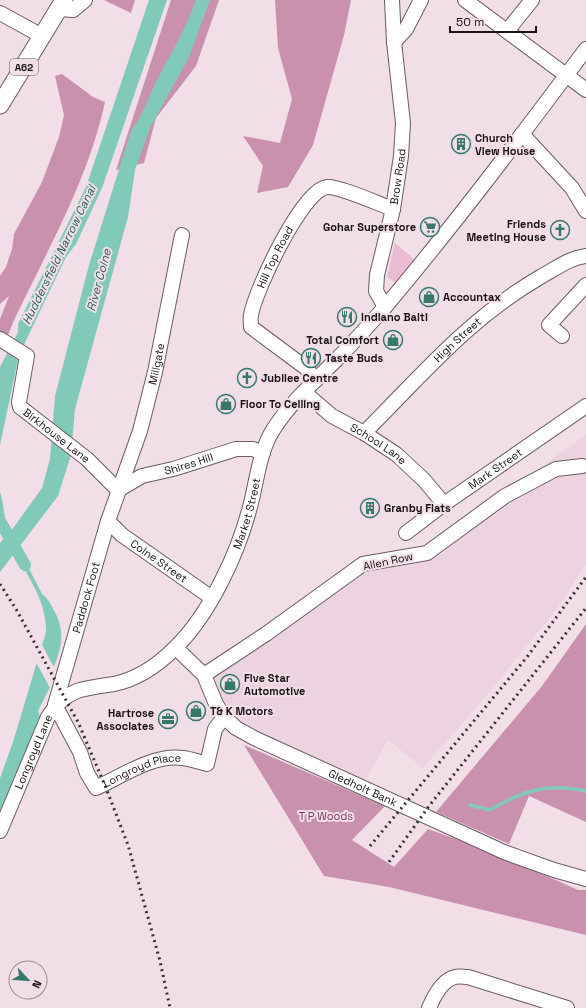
<svg xmlns="http://www.w3.org/2000/svg" width="586" height="1008" viewBox="0 0 586 1008" font-family="'Space Grotesk',sans-serif">
  <style>
    .built { fill: #edd2df }
    .green { fill: #eabcd3 }
    .forest { fill: #c991ae }
    .water { fill: #81caba }
    .pier { fill: #f1dee7 }
    .lines { fill: none; stroke-linecap: round; stroke-linejoin: round }
    .stream { stroke: #81caba; stroke-width: 3.5 }
    .canal { stroke: #81caba; stroke-width: 12 }
    .minor-casing { stroke: #6b5b63; stroke-width: 16 }
    .major-casing { stroke: #6b5b63; stroke-width: 19 }
    .minor { stroke: #fff; stroke-width: 14 }
    .major { stroke: #fff; stroke-width: 17 }
    .rail { stroke: #382f33; stroke-width: 3; stroke-dasharray: 2 4; stroke-linecap: butt }
    .labels { text-anchor: middle; stroke-width: 4; stroke-linejoin: round; paint-order: stroke }
    .shield { fill: #f1dee7; stroke: #5a4f54; stroke-width: 1 }
    .shield-label { font-size: 10px; font-weight: bold; fill: #191215 }
    .poi-label { font-size: 11px; font-weight: bold; fill: #191215; stroke: #f1dee7; text-anchor: start }
    .street-label { font-size: 11px; fill: #191215; stroke: #f1dee7 }
    .park-label { font-size: 11px; fill: #803b63; stroke: #f1dee7 }
    .water-label { font-size: 12px; font-style: italic; fill: #266156; stroke: #f1dee7 }
  </style>
  <rect width="100%" height="100%" fill="#f1dee7"/>
  <path class="built" d="M586 435V564L557 609 486 696 423 768 388 740 362 786 242 723 229 713 213 677 363 564 446 554 440 539Z"/>
  <path class="green" d="M395 243 415 260 396 283 387 277Z"/>
  <path class="forest" d="M104 0H135L131 13Z
    M171 0H219L196 66 156 118 144 163 116 170Z
    M275 0H351L344 35 313 145 288 187 257 193 263 166 243 136 280 143 292 99 278 48Z
    M62 74 93 97 105 102C88 180 49 247 15 318L7 337 0 333V319L9 296 0 304V276L6 267 12 249 14 234 42 182 59 137 64 115 55 76Z
    M586 624V822L529 796 509 844 436 812 542 686Z
    M244 745 385 806 352 840 394 867 428 829 495 853 578 890H586V935L389 887 324 876Z"/>
  <path class="water" d="M149 0H167L102 188 76 244 66 257 19 355 0 445V367L18 332V324L86 187Z
    M196 0H210L189 57 150 128 135 170 128 217 75 409 71 455 58 496 0 572V543L14 527 42 488 50 459 55 396 89 265 131 131C143 115 149 96 158 78 172 52 186 28 196 0Z
    M0 492C4 504 3 515 8 527L6 532H2L0 529Z
    M18 551H20L42 594C49 599 52 607 56 614 67 639 59 653 50 677L52 683 38 711 40 716 0 812V778L13 742 46 632C47 603 29 578 16 554Z"/>
  <path class="pier" d="M41 643 55 669 52 677 54 683 51 690 36 662Z"/>
  <g class="lines">
    <path class="stream" d="M470 805 490 810C524 790 547 783 586 791"/>
    <path class="canal" d="M0 521 25 565"/>
    <defs>
      <g id="minor">
        <path d="M465 0 586 90"/>
        <path d="M59 9 73 10 85 0"/>
        <path d="M0 13 42 36"/>
        <path d="M507 31 532 0"/>
        <path d="M394 42 406 29 421 0"/>
        <path d="M522 134 572 188 586 211"/>
        <path id="s1" d="M385 307 376 291 377 275 393 209 401 156 403 123 394 42 392 0"/>
        <path d="M562 336 549 325 586 285"/>
        <path id="s2" d="M0 339 27 356 19 402 20 407 87 459 118 490"/>
        <path id="s3" d="M316 380 306 368 251 327C251 323 250 319 251 315 255 291 302 190 327 187 339 186 379 204 393 209"/>
        <path id="s4" d="M304 392 332 416 364 433 396 454 424 480 444 504"/>
        <path id="s5" d="M364 433C423 374 469 318 542 276 557 268 569 258 586 256"/>
        <path id="s6" d="M118 490 142 476 173 469 236 449H253L263 453"/>
        <path id="s7" d="M108 521 122 535 212 598"/>
        <path id="s8" d="M406 533 444 504 586 406"/>
        <path id="s9" d="M176 648 204 675 216 704 224 717 236 728 254 738 504 852 554 870 586 879"/>
        <path d="M204 675 266 634 363 564 427 553 505 496 556 469 582 466"/>
        <path id="s10" d="M55 705 108 521 140 431 155 372 182 235"/>
        <path id="s11" d="M55 705 80 752 87 773 96 788C122 776 153 754 183 758 191 759 199 762 207 764L215 729 224 717"/>
        <path id="s12" d="M0 831 48 717C56 705 63 697 77 691 89 687 101 686 114 684 138 679 158 665 175 648 210 614 238 553 250 507 257 481 259 452 273 430 290 403 314 382 336 360 353 343 369 325 385 307 455 224 521 136 586 49"/>
        <path d="M429 1008C434 996 442 980 455 977 459 976 464 977 468 977L567 1008"/>
      </g>
      <path id="major" d="M0 105 64 0"/>
    </defs>
    <use href="#minor" class="minor-casing"/>
    <use href="#major" class="major-casing"/>
    <use href="#minor" class="minor"/>
    <use href="#major" class="major"/>
    <path class="rail" d="M0 584 16 609 78 722 106 788 128 845 160 961 170 1008
      M370 846 527 657 586 577
      M389 862 429 806 586 608"/>
  </g>
  <defs>
    <symbol id="building-ring" viewBox="-11 -11 22 22"><circle r="9.5" fill="#f1dee7" stroke="#36796c" stroke-width="1.5"/><path d="M-4-6H4V6H1V3H-1V6H-4ZM-2.5-4.3h1.7v1.8h-1.7ZM.8-4.3h1.7v1.8H.8ZM-2.5-1h1.7V.8h-1.7ZM.8-1h1.7V.8H.8Z" fill="#36796c"/></symbol>
    <symbol id="supermarket-ring" viewBox="-11 -11 22 22"><circle r="9.5" fill="#f1dee7" stroke="#36796c" stroke-width="1.5"/><path d="M-6-5.5h2.5l.6 2H6L4.5 2H-2.5L-4.4-4H-6ZM-1.5 3.2a1.3 1.3 0 1 0 .1 0ZM3 3.2a1.3 1.3 0 1 0 .1 0Z" fill="#36796c"/></symbol>
    <symbol id="church-ring" viewBox="-11 -11 22 22"><circle r="9.5" fill="#f1dee7" stroke="#36796c" stroke-width="1.5"/><path d="M-1.2-6h2.4v3.5h3.3v2.4h-3.3V6h-2.4V-.1h-3.3v-2.4h3.3Z" fill="#36796c"/></symbol>
    <symbol id="shop-ring" viewBox="-11 -11 22 22"><circle r="9.5" fill="#f1dee7" stroke="#36796c" stroke-width="1.5"/><path d="M-5-2.5h2.3a2.7 3.5 0 0 1 5.4 0H5L5.5 6h-11ZM-1.5-2.5h3a1.5 2.3 0 0 0-3 0Z" fill="#36796c"/></symbol>
    <symbol id="restaurant-ring" viewBox="-11 -11 22 22"><circle r="9.5" fill="#f1dee7" stroke="#36796c" stroke-width="1.5"/><path d="M-5-6h1v4h1v-4h1v4h1v-4h1v5L-1.5 .5V6h-2V.5L-5-1ZM5-6V6H3V1.5H1.5Q1.5-4 5-6Z" fill="#36796c"/></symbol>
    <symbol id="office-ring" viewBox="-11 -11 22 22"><circle r="9.5" fill="#f1dee7" stroke="#36796c" stroke-width="1.5"/><path d="M-6-3h4V-5.5h4V-3h4V5H-6ZM-1-4.5V-3h2v-1.5ZM-6 0V1H6V0Z" fill="#36796c"/></symbol>
  </defs>
  <g fill-rule="evenodd">
    <use href="#building-ring" x="450" y="133" width="22" height="22"/>
    <use href="#supermarket-ring" x="419" y="216" width="22" height="22"/>
    <use href="#church-ring" x="549" y="219" width="22" height="22"/>
    <use href="#shop-ring" x="418" y="286" width="22" height="22"/>
    <use href="#restaurant-ring" x="336" y="306" width="22" height="22"/>
    <use href="#shop-ring" x="382" y="329" width="22" height="22"/>
    <use href="#restaurant-ring" x="300" y="347" width="22" height="22"/>
    <use href="#church-ring" x="236" y="367" width="22" height="22"/>
    <use href="#shop-ring" x="215" y="393" width="22" height="22"/>
    <use href="#building-ring" x="359" y="497" width="22" height="22"/>
    <use href="#shop-ring" x="219" y="673" width="22" height="22"/>
    <use href="#shop-ring" x="185" y="700" width="22" height="22"/>
    <use href="#office-ring" x="157" y="708" width="22" height="22"/>
  </g>
  <g class="labels">
    <rect class="shield" x="10" y="59" width="28" height="16" rx="3"/>
    <g class="shield-label">
      <text x="24" y="71">A62</text>
    </g>
    <g class="poi-label">
      <text x="475" y="142">Church<tspan x="475" dy="13">View House</tspan></text>
      <text x="546" y="228" text-anchor="end">Friends<tspan x="546" dy="13">Meeting House</tspan></text>
      <text x="416" y="231" text-anchor="end">Gohar Superstore</text>
      <text x="443" y="301">Accountax</text>
      <text x="361" y="321">Indiano Balti</text>
      <text x="379" y="344" text-anchor="end">Total Comfort</text>
      <text x="325" y="362">Taste Buds</text>
      <text x="261" y="382">Jubilee Centre</text>
      <text x="240" y="408">Floor To Ceiling</text>
      <text x="384" y="512">Granby Flats</text>
      <text x="244" y="682">Five Star<tspan x="244" dy="13">Automotive</tspan></text>
      <text x="210" y="715">T&amp; K Motors</text>
      <text x="154" y="717" text-anchor="end">Hartrose<tspan x="154" dy="13">Associates</tspan></text>
    </g>
    <g class="street-label">
      <text dy="4" stroke="none"><textPath href="#s1" startOffset="135">Brow Road</textPath></text>
      <text dy="4" stroke="none"><textPath href="#s3" startOffset="159">Hill Top Road</textPath></text>
      <text dy="4" stroke="none"><textPath href="#s5" startOffset="132">High Street</textPath></text>
      <text dy="4" stroke="none"><textPath href="#s10" startOffset="356">Millgate</textPath></text>
      <text dy="4" stroke="none"><textPath href="#s2" startOffset="130">Birkhouse Lane</textPath></text>
      <text dy="4" stroke="none"><textPath href="#s4" startOffset="91">School Lane</textPath></text>
      <text dy="4" stroke="none"><textPath href="#s6" startOffset="76">Shires Hill</textPath></text>
      <text dy="4" stroke="none"><textPath href="#s8" startOffset="110">Mark Street</textPath></text>
      <text dy="4" stroke="none"><textPath href="#s12" startOffset="427">Market Street</textPath></text>
      <text dy="4" stroke="none"><textPath href="#s7" startOffset="65">Colne Street</textPath></text>
      <text transform="translate(388 561) rotate(-12)" y="4">Allen Row</text>
      <text dy="4" stroke="none"><textPath href="#s10" startOffset="112">Paddock Foot</textPath></text>
      <text dy="4" stroke="none"><textPath href="#s12" startOffset="86">Longroyd Lane</textPath></text>
      <text dy="4" stroke="none"><textPath href="#s11" startOffset="143">Longroyd Place</textPath></text>
      <text dy="4" stroke="none"><textPath href="#s9" startOffset="242">Gledholt Bank</textPath></text>
    </g>
    <g class="park-label">
      <text x="326" y="820">T P Woods</text>
    </g>
    <g class="water-label">
      <text transform="translate(59 255) rotate(-64)" y="4">Huddersfield Narrow Canal</text>
      <text transform="translate(99 280) rotate(-75)" y="4">River Colne</text>
    </g>
  </g>
  <g transform="translate(28 980) rotate(116)"><circle r="19" fill="#f1dee7" stroke="#9b8c93"/>
  <path d="M0-3L7 15L0 10L-7 15Z" fill="#36796c"/>
  <text y="-6" font-size="11" font-weight="bold" text-anchor="middle" fill="#191215">N</text>
  </g>
  <path d="M450 26v6h86v-6" fill="none" stroke="#191215" stroke-width="2"/>
  <text x="456" y="26" font-size="12" fill="#191215" stroke="#f1dee7" stroke-width="3" paint-order="stroke">50 m</text>
</svg>
